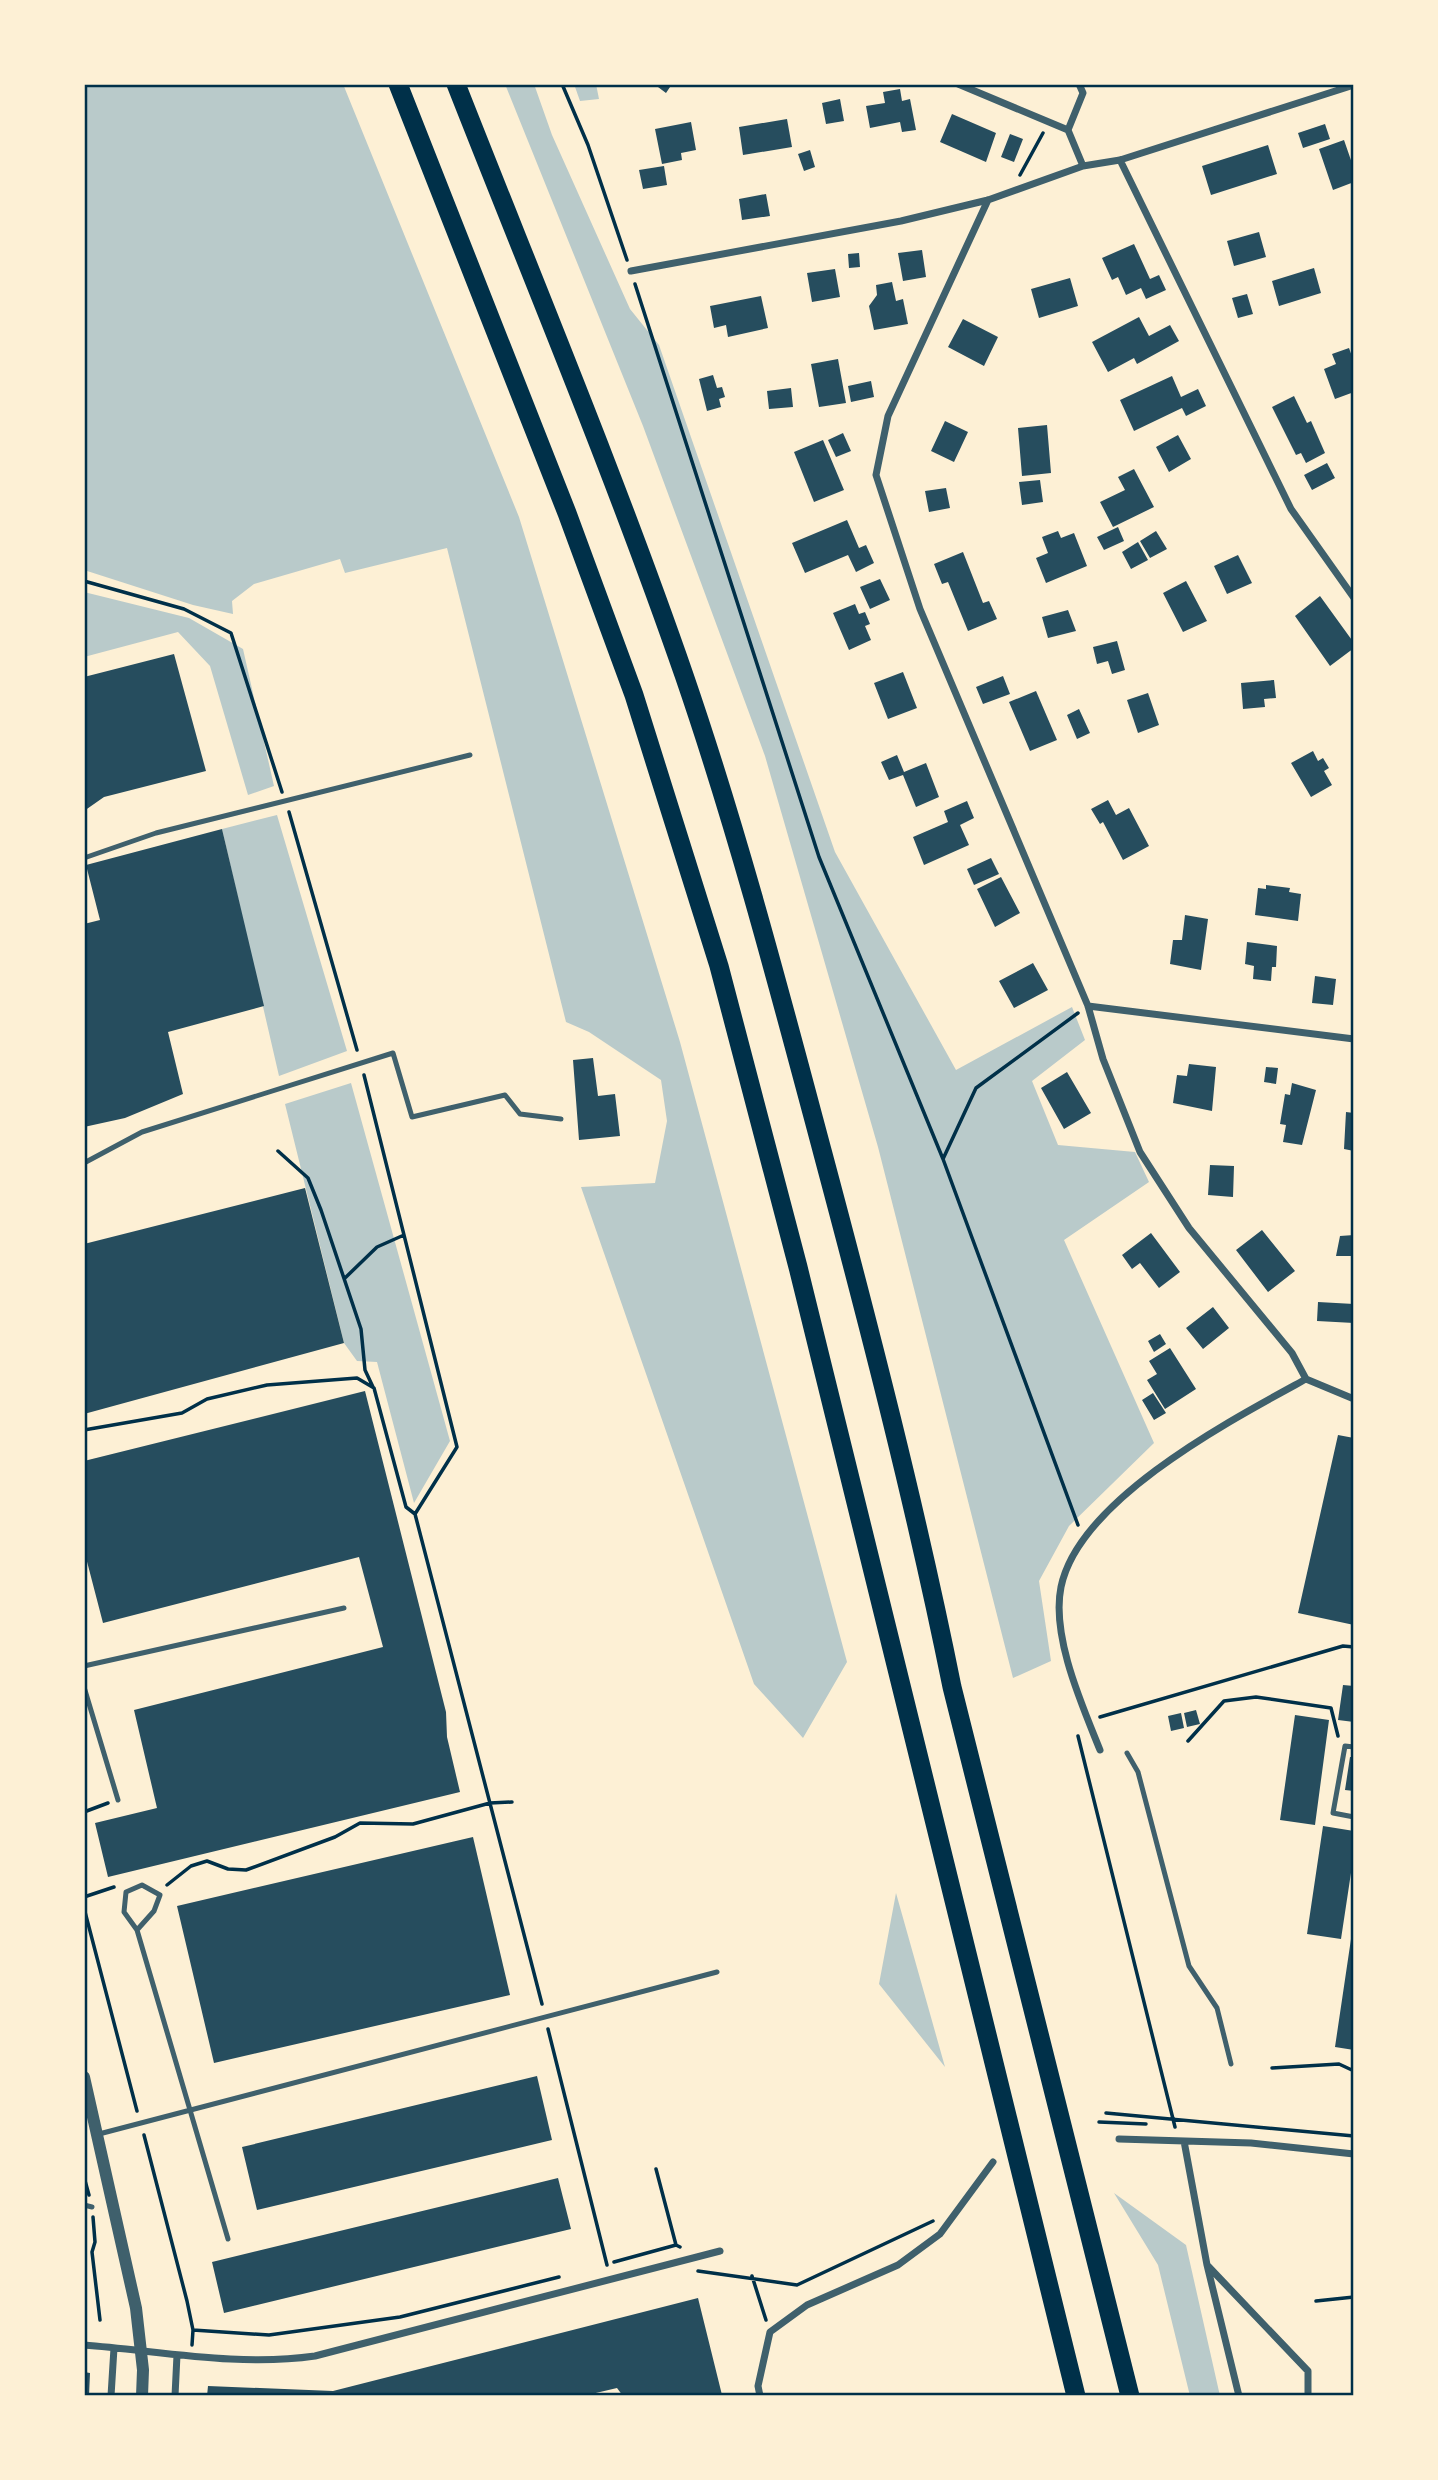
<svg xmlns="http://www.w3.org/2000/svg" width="1438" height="2480" viewBox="0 0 1438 2480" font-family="Karla,sans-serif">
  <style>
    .green { fill: #b9caca }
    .building { fill: #264d5e }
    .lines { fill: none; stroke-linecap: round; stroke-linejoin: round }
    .path { stroke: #003049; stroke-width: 3.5 }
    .service { stroke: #3f606c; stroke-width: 5 }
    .minor { stroke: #3f606c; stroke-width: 7 }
    .tertiary { stroke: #3f606c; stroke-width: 12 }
    .motorway { stroke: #003049; stroke-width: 19 }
    .neatline { fill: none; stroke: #003049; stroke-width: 2.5 }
  </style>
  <rect width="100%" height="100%" fill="#fdf0d5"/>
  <path class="green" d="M84 84H343L519 517 680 1042 847 1662 803 1738 754 1684 581 1187 655 1183 667 1121 661 1080 589 1032 566 1022 447 548 345 573 340 559 254 584 232 601 233 614 193 605 84 570Z
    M505 84H534L552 135 630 309 659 345 835 852 956 1070 1072 1007 1085 1040 1032 1081 1058 1145 1135 1152 1149 1182 1064 1240 1154 1443 1069 1526 1039 1581 1051 1661 1013 1678 878 1147 765 756 643 426Z
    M574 84H596L599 99 580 101Z
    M84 592 189 618 243 649 274 786 248 795 210 666 178 632 84 657Z
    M277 815 347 1051 279 1076 222 829Z
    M351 1083 450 1441 414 1503 377 1362 357 1361 344 1343 285 1104Z
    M896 1893 945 2067 879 1984Z
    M1114 2193 1186 2245 1220 2396H1190L1158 2265Z"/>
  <path class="building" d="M654 84H672L666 93Z
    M900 89 902 101 910 99 916 130 902 132 900 122 870 128 866 106 885 103 883 92Z
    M840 99 844 121 826 124 822 103Z
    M952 114 996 133 986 162 940 142Z
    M787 119 792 147 743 155 739 127Z
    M691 122 696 150 681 153 682 160 662 164 655 129Z
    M1325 124 1330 139 1303 148 1298 133Z
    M1010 134 1023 139 1014 162 1001 157Z
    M1344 140 1354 169V182L1333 190 1319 149Z
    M1268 145 1277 174 1211 195 1202 166Z
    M810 150 815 167 804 171 798 154Z
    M664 166 667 185 643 189 639 170Z
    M766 194 770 216 742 220 739 199Z
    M1259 232 1266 257 1234 266 1227 241Z
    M1134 244 1150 279 1159 275 1166 290 1146 299 1141 288 1126 295 1118 277 1112 280 1102 258Z
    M922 250 926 277 903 281 898 253Z
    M859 253 860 267 849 268 848 254Z
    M1314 268 1321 293 1279 306 1272 281Z
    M835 269 840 297 812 302 807 273Z
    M1070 278 1078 306 1039 318 1031 289Z
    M892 282 896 301 903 299 908 324 874 330 869 306 877 295 876 285Z
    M1247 294 1253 314 1238 318 1232 298Z
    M761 296 768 328 728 337 726 325 714 328 710 306Z
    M1139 317 1149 336 1170 325 1179 341 1137 364 1134 358 1108 372 1092 342Z
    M963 319 998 337 984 366 948 347Z
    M1349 348 1354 362V392L1335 399 1324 369 1336 364 1332 354Z
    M838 359 846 403 819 407 811 364Z
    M713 375 717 388 722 387 725 397 719 399 721 407 707 411 699 379Z
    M1172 376 1181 397 1198 389 1206 406 1186 416 1182 408 1134 431 1120 400Z
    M871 381 874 397 851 402 848 386Z
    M791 388 793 407 769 409 767 391Z
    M1294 396 1307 423 1311 421 1325 453 1306 463 1301 453 1296 455 1272 407Z
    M945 421 968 432 954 462 931 451Z
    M1047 425 1051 473 1022 476 1018 428Z
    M843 433 851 451 836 457 828 440Z
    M1178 435 1191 459 1169 472 1156 447Z
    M823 440 844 490 814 502 794 452Z
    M1327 463 1335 478 1312 490 1304 475Z
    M1134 469 1154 507 1113 527 1100 502 1125 490 1118 477Z
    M1040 480 1043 502 1022 505 1019 482Z
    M946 488 950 508 929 512 925 491Z
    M847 520 859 548 866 545 874 563 856 572 848 555 805 573 792 543Z
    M1118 527 1124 541 1104 550 1097 537Z
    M1058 531 1061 538 1074 533 1087 566 1046 583 1036 558 1048 553 1042 537Z
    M1156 531 1167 549 1150 558 1140 541Z
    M1138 542 1148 560 1131 569 1122 552Z
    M963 552 983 603 989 601 997 619 968 631 948 582 942 584 934 564Z
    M1238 555 1252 583 1227 594 1214 566Z
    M880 579 890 600 870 609 860 587Z
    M1186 581 1207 621 1183 632 1163 593Z
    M1320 596 1354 643V648L1330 666 1295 616Z
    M855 604 859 614 865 612 870 624 865 626 871 640 849 650 833 613Z
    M1068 610 1076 631 1048 638 1042 617Z
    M1117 641 1125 670 1112 674 1108 661 1097 664 1093 647Z
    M174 654 206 771 104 797 84 811V677Z
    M903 672 917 708 888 719 874 683Z
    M1003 676 1010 694 983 704 976 687Z
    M1274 680 1276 698 1264 699 1265 707 1243 709 1241 683Z
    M1036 691 1057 740 1030 751 1009 702Z
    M1148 693 1159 725 1138 733 1127 700Z
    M1079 709 1090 733 1077 739 1067 715Z
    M1313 751 1318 761 1323 758 1329 768 1324 771 1332 785 1311 797 1291 763Z
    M897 755 904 772 926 763 939 797 916 807 903 775 889 780 881 762Z
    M1108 800 1116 815 1129 808 1149 846 1123 860 1103 822 1100 824 1091 809Z
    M967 801 974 818 960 825 969 845 924 865 913 837 948 822 944 811Z
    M222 829 264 1006 168 1032 183 1094 125 1118 84 1127V924L100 920 86 865Z
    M991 858 999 874 974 885 967 869Z
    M1001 877 1020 913 995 927 977 889Z
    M1266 885 1290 888 1289 892 1301 894 1298 921 1255 915 1258 888 1266 889Z
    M1185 915 1208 919 1201 970 1170 964 1173 940H1182Z
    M1247 942 1277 946 1276 967H1272L1271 981 1253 979 1254 966 1245 964Z
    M1033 963 1048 990 1014 1008 999 981Z
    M1315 976 1336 979 1333 1005 1312 1003Z
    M593 1058 598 1096 615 1094 620 1136 579 1140 573 1060Z
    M1189 1064 1216 1067 1212 1111 1173 1103 1177 1075 1187 1076Z
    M1266 1067 1278 1068 1276 1084 1264 1082Z
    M1067 1072 1091 1113 1064 1129 1041 1088Z
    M1292 1083 1316 1090 1302 1145 1283 1142 1286 1125 1280 1124 1285 1094 1290 1095Z
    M1346 1112 1354 1113V1151L1344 1149Z
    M1210 1165 1234 1166 1233 1197 1208 1195Z
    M305 1188 344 1343 84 1414V1244Z
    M1262 1230 1295 1271 1268 1292 1236 1250Z
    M1151 1233 1180 1272 1159 1288 1140 1263 1132 1269 1122 1255Z
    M1354 1235V1256H1336L1340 1236Z
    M1318 1302 1354 1304V1323L1317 1321Z
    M1213 1307 1229 1328 1203 1349 1186 1328Z
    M1160 1334 1166 1344 1154 1352 1148 1341Z
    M1170 1348 1196 1389 1165 1409 1147 1380 1157 1374 1149 1361Z
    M365 1391 446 1712 447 1737 460 1792 108 1877 95 1823 157 1808 134 1710 383 1647 359 1557 103 1623 84 1550V1461Z
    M1153 1393 1166 1413 1154 1420 1142 1400Z
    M1338 1435 1354 1438V1625L1298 1613Z
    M1343 1685 1354 1686V1722L1338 1720Z
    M1196 1710 1200 1724 1187 1727 1184 1713Z
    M1181 1713 1184 1728 1171 1731 1168 1716Z
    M1295 1715 1329 1720 1315 1825 1280 1820Z
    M1350 1757H1354V1791L1345 1790Z
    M1323 1826 1354 1831V1853L1341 1939 1307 1934Z
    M473 1837 510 1995 214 2063 177 1906Z
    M1351 1939 1354 1940V2050L1335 2047Z
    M537 2076 552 2140 257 2210 242 2147Z
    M558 2178 571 2229 224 2313 212 2262Z
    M698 2298 722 2395 718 2396H623L617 2388 583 2396H207L208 2386 333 2391Z
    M84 2372 90 2373 89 2396H84Z"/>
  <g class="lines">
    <path class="path" d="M562 84 588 145 627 260
      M1020 175 1043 133
      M635 284 819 857 943 1159
      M84 581 184 609 231 633 282 792
      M289 812 357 1050
      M1078 1013 976 1088 943 1159 1078 1525
      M364 1075 457 1447 415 1514 542 2004
      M278 1151 308 1178 321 1210 361 1329 365 1370 373 1387
      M345 1278 377 1247 404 1235
      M84 1430 182 1413 207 1399 267 1385 357 1378 374 1388 406 1507 415 1514
      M1100 1717 1343 1646 1354 1647
      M1078 1736 1175 2127
      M1188 1741 1224 1701 1256 1697 1331 1708 1338 1736
      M84 1812 108 1803
      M167 1885 191 1866 207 1861 228 1869 246 1870 335 1837 360 1823 413 1824 490 1803 512 1802
      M84 1897 114 1887
      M84 1908 137 2111
      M548 2029 607 2265
      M1272 2068 1339 2064 1354 2071
      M1106 2113 1354 2136
      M1099 2122 1146 2124
      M144 2135 187 2301 193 2330 192 2345
      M656 2169 676 2245
      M84 2177 89 2195
      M93 2217 95 2242 92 2252 100 2320
      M614 2262 676 2245 680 2247
      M698 2271 797 2285 933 2221
      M752 2276 766 2320
      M1316 2301 1354 2297
      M193 2330 269 2335 400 2317 559 2277"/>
    <path class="service" d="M84 858 156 833 470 755
      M84 1163 142 1132 393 1053 412 1117 505 1095 520 1114 561 1119
      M84 1666 344 1608
      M84 1687 118 1800
      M1354 1747 1345 1746 1333 1813 1354 1817
      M1127 1753 1138 1772 1189 1966 1217 2008 1231 2064
      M137 1930 154 1911 160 1895 142 1885 126 1892 124 1912 137 1930 228 2239
      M99 2134 717 1972
      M84 2205 92 2207"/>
    <path class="minor" d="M958 84 1068 130
      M1079 84 1083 93 1068 130 1083 166
      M1120 160 1291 509 1354 598
      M988 200 888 416 876 475 920 609 1088 1006 1103 1059 1140 1152 1189 1228 1292 1353 1306 1379 1354 1399
      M631 271 901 221 988 200 1083 166 1120 160 1354 85
      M1088 1006 1354 1039
      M1100 1750C1082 1705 1051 1636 1061 1587 1079 1499 1233 1419 1306 1379
      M1119 2139 1251 2143 1354 2154
      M1184 2141 1207 2265 1239 2396
      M1208 2266 1308 2371V2396
      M84 2345C160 2351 239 2367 315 2356L720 2251
      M111 2396 114 2348
      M175 2396 177 2355
      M760 2396 758 2386 770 2332 807 2305 898 2265 940 2234 993 2162"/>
    <path class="tertiary" d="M84 2077 136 2308 143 2370 142 2396"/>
    <path class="motorway" d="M398 84 567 513 634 695 719 966 798 1267 1076 2396
      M456 84C533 280 615 476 684 675 738 832 780 993 823 1154 870 1330 916 1508 952 1687L1130 2396"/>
  </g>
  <rect width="1438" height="2480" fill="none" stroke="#fdf0d5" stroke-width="172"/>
  <rect x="86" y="86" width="1266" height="2308" class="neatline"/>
</svg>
